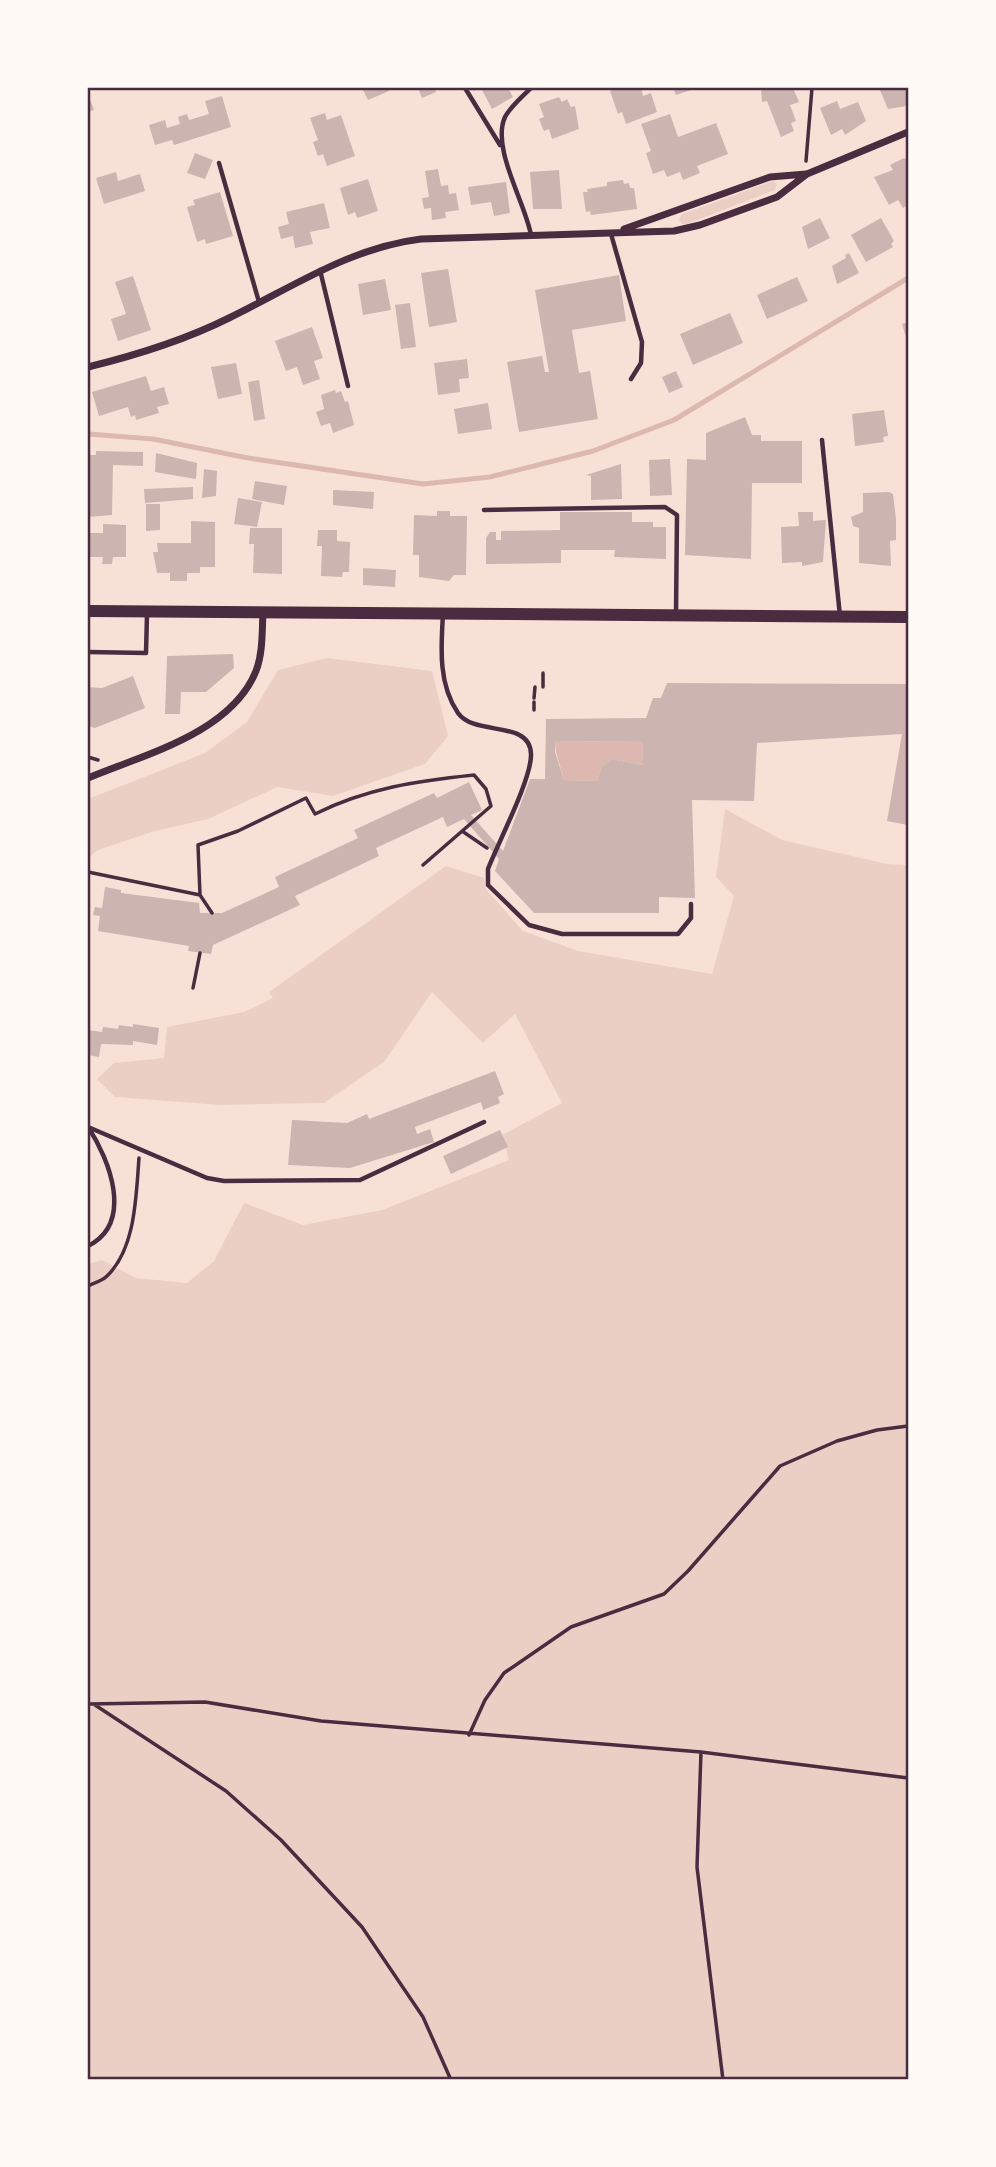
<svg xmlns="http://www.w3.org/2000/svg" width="996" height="2167" viewBox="0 0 996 2167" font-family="Ubuntu,sans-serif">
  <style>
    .green { fill: #ebcfc5 }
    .water { fill: #dcb8b0 }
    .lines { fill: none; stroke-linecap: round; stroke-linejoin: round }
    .stream { stroke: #dcb8b0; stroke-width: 5 }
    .building { fill: #ccb4b1; fill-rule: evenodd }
    .path { stroke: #4a2c40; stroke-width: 3.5 }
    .service { stroke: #4a2c40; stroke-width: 4.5 }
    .minor { stroke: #4a2c40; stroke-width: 7 }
    .tertiary { stroke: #4a2c40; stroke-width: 12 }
    .neatline { fill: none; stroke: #4a2c40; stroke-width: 2.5 }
  </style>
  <rect width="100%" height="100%" fill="#f7e1d7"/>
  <path class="green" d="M773 181 777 184 775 190 687 224H682L679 220 682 214Z
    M327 658 432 671 448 736 425 764 333 796 277 787 208 819 155 831 98 850 88 858V799L205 753 247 722 278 670Z
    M725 809 782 840 887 864 908 865V2079L88 2080V1264L102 1260 136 1278 187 1283 214 1261 244 1203 303 1225 382 1210 509 1160 502 1135 562 1103 515 1014 483 1043 432 992 384 1062 324 1103 220 1105 115 1097 97 1079 114 1063 164 1058 167 1027 244 1012 273 998 269 992 446 866 484 878 486 889 523 931 578 951 712 974 734 896 716 877Z"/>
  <path class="water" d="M556 741 643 742V765L611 759 601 768 597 781 564 780 556 752Z"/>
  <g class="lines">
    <path class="stream" d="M88 434 153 439 248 458 423 484 490 477 593 451 674 420 908 278"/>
  </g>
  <path class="building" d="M362 88H387L389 91 368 100Z
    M418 88H434L436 92 422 98Z
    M472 88H508L513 97 492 109 481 88 474 91Z
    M619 88H641L643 96 651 93 657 112 626 124 622 112 618 114 610 91Z
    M673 88H697L676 95Z
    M761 88H793L799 102 790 105 796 121 791 123 794 131 781 137 767 101 762 102Z
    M879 88H908V111L907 106 888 109Z
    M88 94 94 110 88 112Z
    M222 96 231 127 174 145 172 140 155 145 149 125 165 120 167 128 180 124 178 117 187 114 189 120 209 114 205 101Z
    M559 97 562 102 567 99 571 107 575 106 579 129 552 139 549 129 544 131 539 119 544 117 539 104Z
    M837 101 840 109 858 102 866 121 845 135 842 129 831 135 820 108Z
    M325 113 327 120 341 115 355 156 327 166 323 154 318 156 313 142 318 140 310 118Z
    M670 114 678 137 716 123 728 154 697 166 700 173 683 180 680 172 667 177 664 170 653 174 646 153 651 151 641 124Z
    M195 153 213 160 205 179 187 173Z
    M904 158 908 160V205L903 208 898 200 889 205 874 177 893 170 890 165Z
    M438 169 441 186 448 185 449 194 456 193 459 210 445 212 446 218 432 220 431 208 424 209 422 198 429 197 425 171Z
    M559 170 562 209H533L530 172Z
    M116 172 118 181 140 174 145 191 104 204 96 178Z
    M368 179 378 211 357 218 355 212 348 215 340 188Z
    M623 180 624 184 629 183 630 188H634L637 209 591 215 590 211 586 212 583 192H588L587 189 607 186V182Z
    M506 182 510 213 494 216 491 202 471 205 468 187Z
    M220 192 233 236 206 244 205 239 197 242 187 207 195 205 193 200Z
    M324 203 330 228 310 232 313 244 295 248 293 236 281 239 278 227 289 224 286 212Z
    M820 218 830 238 808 249 802 227Z
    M881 218 894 241 891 244 893 247 866 262 851 235Z
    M849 253 859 273 837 284 832 266 846 258 845 255Z
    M448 269 457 322 429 327 421 273Z
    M619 275 626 321 572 330 579 373 590 371 598 419 519 432 507 362 542 356 545 372H549L535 290Z
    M133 276 151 330 118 341 111 319 126 314 115 282Z
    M797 277 808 301 767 319 757 295Z
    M385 279 391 310 363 315 358 284Z
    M410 303 416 347 401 349 395 305Z
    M730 313 743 343 693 365 680 334Z
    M908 322V344L902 324Z
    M312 327 323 358 314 361 320 379 303 385 297 367 286 371 275 341Z
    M467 359 469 378 459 379 460 392 438 395 434 363Z
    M236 363 242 394 218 399 211 367Z
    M676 371 683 387 669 393 662 377Z
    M146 376 151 391 164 387 169 404 157 407 159 413 136 420 135 415 131 417 128 407 99 416 92 392Z
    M259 380 265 419 254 421 248 382Z
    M335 390 336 393 341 391 345 402 348 401 354 425 333 433 330 423 321 426 316 412 324 409 321 395Z
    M488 403 492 429 458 434 454 409Z
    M884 410 888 436 883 437 884 442 855 446 852 414Z
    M745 417 752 435H761V441H802V483H752L751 559 685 555 687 459 706 460V433Z
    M96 451 143 452V466L113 465 112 515 88 517V455H96Z
    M156 453 197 463 196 479 155 472Z
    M670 459 672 495 650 496 649 460Z
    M621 464 622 499 591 500V476L586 475Z
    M204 469 217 471 216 496 202 498Z
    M255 481 287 486 284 505 252 499Z
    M193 487V499L145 503 144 489Z
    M333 490 374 492 373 509 333 505Z
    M889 492 893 494 896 519V540L890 541 891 566 859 563V528L853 526 851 517 863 512V493Z
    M238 498 262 502 257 527 234 524Z
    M146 504H160V530L146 531Z
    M437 511H450V516H467L466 575H454L449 581 419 577V555H413L414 515 437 516Z
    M560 512H632V522H653V527H666V559L614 557 615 550H561V563L486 564V538L490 532H496V540H501V531L560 530Z
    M798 512H813V521L826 520 823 562 802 566V562L782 563 781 527 799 526Z
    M191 521 215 522V567H200V573H187V581H170V573H157L153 552H158L157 543H191Z
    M103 524 126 525V557H113L112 564H102L103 557H88V533H103Z
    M250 528H282V574L253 573 254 544H249Z
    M318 530H337V541L350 542 349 572H343L342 577 321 576 322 546H317Z
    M363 568 396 570 395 587 363 585Z
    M233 654 234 668 206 692H181L180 714H165L167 656Z
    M133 676 145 708 95 728 88 726V687L102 688Z
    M667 683 908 684V825L887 821 902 734 757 743 754 801 692 800 695 898 659 897V913H534L495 871 499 859 464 819 447 827 443 817 376 848 379 856 295 896 300 905 213 945 211 954 188 951 189 946 98 931 100 916 93 915 95 907 102 908 105 887 121 890V893L199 903 200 913H222L279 887 275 877 358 838 354 830 434 793 437 798 469 782 482 810 471 815 503 851 530 779H545L546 719 646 718 653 698H661ZM556 741 643 742V765L611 759 601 768 597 781 564 780 555 752Z
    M133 1024 159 1028 157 1045 133 1041V1045L101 1044 99 1057 88 1055V1030L102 1032 103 1027 118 1029 119 1025 133 1027Z
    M495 1071 504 1094 498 1097 500 1103 483 1110 481 1102 415 1127 417 1134 430 1129 434 1142 350 1168 288 1165 292 1120 347 1123 367 1114 369 1119Z
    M500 1130 508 1147 451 1174 443 1156Z"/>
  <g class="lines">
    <path class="path" d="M806 161 812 88
      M543 687V673
      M534 698 535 687
      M534 710V702
      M88 757 98 760
      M462 831 487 848
      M88 872 200 895
      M212 913 200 895 198 845 238 831 306 798 315 814C367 788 417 781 474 775L486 789 491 806 423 865
      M193 988 200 953
      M88 1286C94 1283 102 1281 107 1276 136 1248 136 1195 139 1158
      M88 1704 205 1702 321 1721 701 1752 908 1778
      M95 1705 226 1791 281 1840 362 1927 423 2017 451 2080
      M469 1735 485 1700 504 1673 571 1627 664 1594 688 1571 780 1466 837 1441 877 1430 908 1426
      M701 1752 697 1867 723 2080"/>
    <path class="service" d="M465 88 500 145
      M531 88C523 96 510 107 505 117 491 148 525 202 531 235
      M219 163 259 302
      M611 234 642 342 641 363 631 379
      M320 270 348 386
      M822 440 840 616
      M484 510 665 507 677 515 676 614
      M443 614C441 647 438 684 458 713 475 737 530 719 531 754 532 778 498 843 488 869V885L529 925 562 934H678L691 918V904
      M88 652 146 653 147 614
      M88 1127 207 1178 224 1181 360 1180 484 1122
      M88 1246C134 1223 110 1160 88 1127"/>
    <path class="minor" d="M624 229 770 177 806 174
      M88 367C137 355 183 341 229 318 293 287 349 248 421 239L674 231 700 225 777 197 807 174 908 132
      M88 778C145 754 231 733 256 671 263 653 262 631 263 612"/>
    <path class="tertiary" d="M88 611 908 617"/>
  </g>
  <rect width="996" height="2167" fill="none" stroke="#fffaf5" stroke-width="178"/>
  <rect x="89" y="89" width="818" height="1989" class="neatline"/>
</svg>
